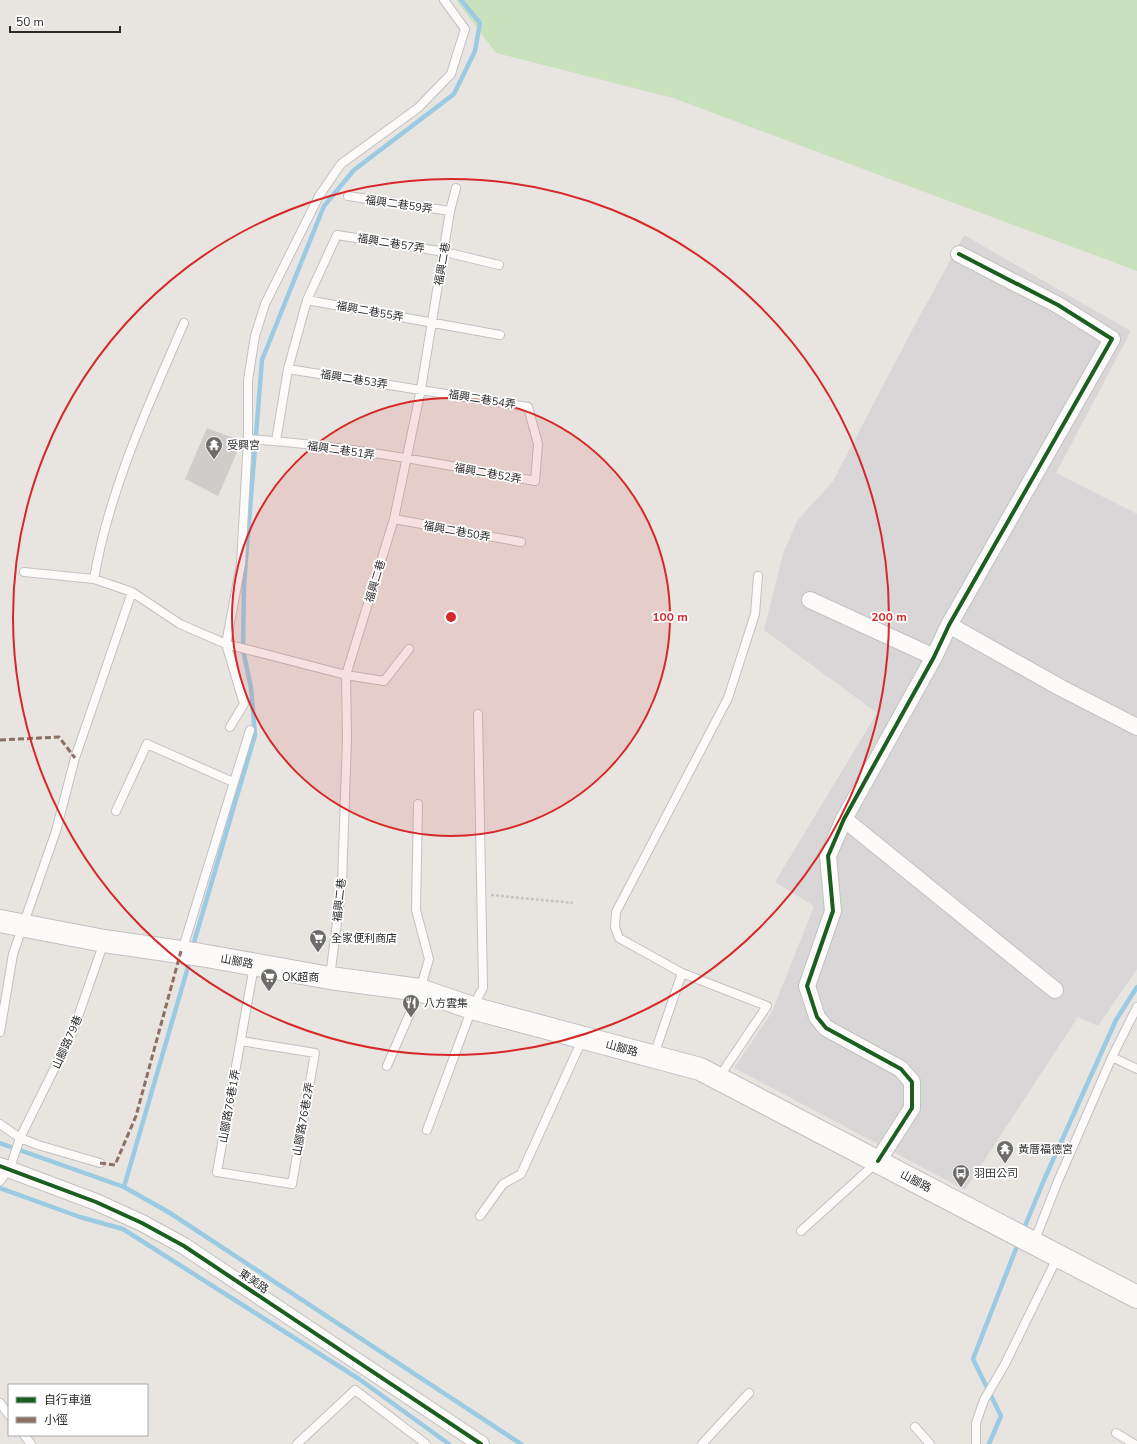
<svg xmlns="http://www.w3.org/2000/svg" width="1137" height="1444" viewBox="0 0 1137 1444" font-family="'Nunito Sans','Noto Sans TC',sans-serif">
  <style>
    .industrial { fill: #d9d6d8 }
    .green { fill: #c9e1bd }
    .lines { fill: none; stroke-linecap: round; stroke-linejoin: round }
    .stream { stroke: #9bcbe3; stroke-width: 4.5 }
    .building { fill: #cfcdca }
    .service-casing { stroke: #c2c1c1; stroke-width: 10 }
    .minor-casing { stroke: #c2c1c1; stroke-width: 18 }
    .secondary-casing { stroke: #c2c1c1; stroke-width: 24 }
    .path { stroke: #c6c6c6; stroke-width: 2.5; stroke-dasharray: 3 2; stroke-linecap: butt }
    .service { stroke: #fcfbfa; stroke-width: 8 }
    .minor { stroke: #fcfbfa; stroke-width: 16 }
    .secondary { stroke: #fcfbfa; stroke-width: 22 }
    .quiet { stroke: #8d6e63; stroke-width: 3; stroke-dasharray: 6 3; stroke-linecap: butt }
    .cycleway-casing { stroke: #fff; stroke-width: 6 }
    .cycleway { stroke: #1b5e20; stroke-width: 4 }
    .ring { fill: none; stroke: #d62828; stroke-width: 2 }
    .labels { text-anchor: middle; stroke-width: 3.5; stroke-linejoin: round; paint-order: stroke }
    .street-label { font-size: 11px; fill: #2b2b2b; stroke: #fff }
    .poi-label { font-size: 11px; fill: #2b2b2b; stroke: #fff; text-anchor: start }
    .centre { fill: #d62828; stroke: #fff; stroke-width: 2 }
    .ring-label { font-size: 12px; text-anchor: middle; font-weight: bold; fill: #d62828; stroke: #fff; stroke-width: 3.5; stroke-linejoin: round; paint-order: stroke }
  </style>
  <rect width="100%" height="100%" fill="#e8e5e1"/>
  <path class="industrial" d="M964 235 1131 331 1056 473 1137 514V969L1098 1026 1078 1017 965 1190 734 1068 772 1012 814 906 775 882 877 713 764 630 783 554 797 521 833 481 909 336Z"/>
  <path class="green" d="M456 0H1137V271L673 98 496 53Z"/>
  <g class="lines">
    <path class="stream" d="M192 949 255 735 251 688 243 650 244 584 262 360 324 206 354 170 454 94 475 51 480 23 461 0
      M0 1143 124 1187 170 1213 521 1444
      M124 1187 190 960
      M0 1188 80 1217 123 1229 359 1379 449 1444
      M1023 1231 1044 1180 1116 1020 1137 987
      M989 1444 1001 1416 973 1359 1019 1241"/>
  </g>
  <path class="building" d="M207 428 242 441 218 496 185 479Z"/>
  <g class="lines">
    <defs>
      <path id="service" d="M348 196 450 211
        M307 300 500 335
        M248 439C344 445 440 464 535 481L538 444 528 407 288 369
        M276 441 288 369 307 300 337 235 445 252 499 265
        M394 519 521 542
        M24 572 94 579 132 592 180 624 226 644 346 675 384 681 409 649
        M94 579C109 490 148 406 184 323
        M230 727 244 704 226 644 241 564 248 439V380L255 336 265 304 319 196 341 164 418 108 451 74 465 29 444 0
        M116 811 147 744 233 782
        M182 951 250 730
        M330 977 342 883 347 739 346 675 394 519 421 389 450 211 456 188
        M0 1032 13 954 56 831 75 758 132 592
        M241 1041 315 1053 292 1184 217 1172 254 966
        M654 1055 682 973
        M1112 1057 1137 1069
        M387 1066 420 990 429 959 416 910 418 804
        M719 1077 767 1006 682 973 619 938 615 927 616 912 728 698 755 614 758 576
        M0 1124 20 1138 38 1145 100 1163
        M427 1130 472 1008 483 988 478 714
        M0 1181 10 1168 20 1138 73 1031 104 942
        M480 1216 503 1184 521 1174 583 1038
        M801 1231 876 1163
        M1034 1242 1058 1181 1112 1057 1137 1007
        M0 1403 9 1415
        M915 1427 930 1444
        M1116 1433 1134 1444
        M24 1435 31 1444
        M297 1444 355 1390 426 1444
        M702 1444 749 1393
        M976 1444V1423L984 1400 1005 1364 1058 1256"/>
      <path id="minor" d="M810 600 934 657
        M949 625 1061 688 1137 727
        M844 819 1055 990
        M878 1161 912 1108V1082L901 1069 826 1028 817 1017 807 986 833 911 828 856 844 819 934 657 949 625 1112 339 1058 305 959 254
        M0 1166 96 1202 142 1223 184 1246 481 1444"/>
      <path id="secondary" d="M0 921 104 941 201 955 330 978 420 990 472 1008 700 1069 1137 1297"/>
    </defs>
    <use href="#service" class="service-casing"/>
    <use href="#minor" class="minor-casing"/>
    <use href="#secondary" class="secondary-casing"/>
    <path class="path" d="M491 895 573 903"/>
    <use href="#service" class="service"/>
    <use href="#minor" class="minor"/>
    <use href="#secondary" class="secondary"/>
    <path class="quiet" d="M0 740 59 737 75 758
      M100 1163 115 1165 136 1116 181 951"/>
    <defs>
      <path id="cycleway" d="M878 1161 912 1108V1082L901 1069 826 1028 817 1017 807 986 833 911 828 856 844 819 934 657 949 625 1112 339 1058 305 959 254
        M0 1166 96 1202 142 1223 184 1246 481 1444"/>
    </defs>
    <use href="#cycleway" class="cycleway-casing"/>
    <use href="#cycleway" class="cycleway"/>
  </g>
  <circle cx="451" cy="617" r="219" fill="#d62828" fill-opacity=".12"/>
  <g class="ring">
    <circle cx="451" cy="617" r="219"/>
    <circle cx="451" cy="617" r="438"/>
  </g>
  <defs>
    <symbol id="temple-pin" viewBox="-11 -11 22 30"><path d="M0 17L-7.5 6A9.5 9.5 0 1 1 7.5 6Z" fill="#6d6c6b" stroke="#fff"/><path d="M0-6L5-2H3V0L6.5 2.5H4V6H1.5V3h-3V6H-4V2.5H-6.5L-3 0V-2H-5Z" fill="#fff"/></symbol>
    <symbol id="supermarket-pin" viewBox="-11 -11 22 30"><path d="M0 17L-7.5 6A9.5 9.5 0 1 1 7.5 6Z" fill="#6d6c6b" stroke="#fff"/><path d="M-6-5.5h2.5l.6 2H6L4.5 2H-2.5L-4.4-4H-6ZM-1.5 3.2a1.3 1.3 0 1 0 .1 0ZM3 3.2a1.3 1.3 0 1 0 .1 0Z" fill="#fff"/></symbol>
    <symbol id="restaurant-pin" viewBox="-11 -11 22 30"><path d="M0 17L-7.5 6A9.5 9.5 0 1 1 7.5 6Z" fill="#6d6c6b" stroke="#fff"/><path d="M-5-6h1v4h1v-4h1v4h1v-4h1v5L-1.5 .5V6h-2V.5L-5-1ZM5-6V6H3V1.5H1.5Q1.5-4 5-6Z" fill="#fff"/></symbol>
    <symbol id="bus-pin" viewBox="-11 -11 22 30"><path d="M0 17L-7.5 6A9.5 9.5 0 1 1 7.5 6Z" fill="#6d6c6b" stroke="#fff"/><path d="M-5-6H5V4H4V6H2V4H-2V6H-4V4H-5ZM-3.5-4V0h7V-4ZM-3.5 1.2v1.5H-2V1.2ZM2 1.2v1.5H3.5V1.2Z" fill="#fff"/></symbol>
  </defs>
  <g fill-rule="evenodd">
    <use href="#temple-pin" x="204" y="435" width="20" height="27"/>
    <use href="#supermarket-pin" x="308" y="928" width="20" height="27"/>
    <use href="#supermarket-pin" x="259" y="967" width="20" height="27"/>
    <use href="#restaurant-pin" x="401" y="993" width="20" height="27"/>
    <use href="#temple-pin" x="995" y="1139" width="20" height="27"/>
    <use href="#bus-pin" x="951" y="1163" width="20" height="27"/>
  </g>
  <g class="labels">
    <g class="street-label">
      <text transform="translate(399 204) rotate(8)" y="4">福興二巷59弄</text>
      <text transform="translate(391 243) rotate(9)" y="4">福興二巷57弄</text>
      <text transform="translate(442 264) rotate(-80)" y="4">福興二巷</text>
      <text transform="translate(370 311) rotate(10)" y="4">福興二巷55弄</text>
      <text transform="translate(354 379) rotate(9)" y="4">福興二巷53弄</text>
      <text transform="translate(482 399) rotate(9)" y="4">福興二巷54弄</text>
      <text transform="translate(341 450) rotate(8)" y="4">福興二巷51弄</text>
      <text transform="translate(488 473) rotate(10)" y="4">福興二巷52弄</text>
      <text transform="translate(457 531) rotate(10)" y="4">福興二巷50弄</text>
      <text transform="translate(375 581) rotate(-73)" y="4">福興二巷</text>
      <text transform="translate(339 900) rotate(-84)" y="4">福興二巷</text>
      <text transform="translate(237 961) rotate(10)" y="4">山腳路</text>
      <text transform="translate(67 1042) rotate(-66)" y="4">山腳路79巷</text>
      <text transform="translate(622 1048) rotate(15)" y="4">山腳路</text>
      <text transform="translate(229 1106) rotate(-80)" y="4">山腳路76巷1弄</text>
      <text transform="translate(303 1119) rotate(-80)" y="4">山腳路76巷2弄</text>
      <text transform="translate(916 1181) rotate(28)" y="4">山腳路</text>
      <text transform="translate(254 1281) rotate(34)" y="4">東美路</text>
    </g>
    <g class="poi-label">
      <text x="227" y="449">受興宮</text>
      <text x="331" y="942">全家便利商店</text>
      <text x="282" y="981">OK超商</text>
      <text x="424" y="1007">八方雲集</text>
      <text x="1018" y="1153">黃厝福德宮</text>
      <text x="974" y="1177">羽田公司</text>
    </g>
  </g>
  <circle cx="451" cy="617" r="6" class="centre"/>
  <g class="ring-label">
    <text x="670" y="621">100 m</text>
    <text x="889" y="621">200 m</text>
  </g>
  <rect x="8" y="1384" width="140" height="52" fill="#ffffff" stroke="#aaaaaa"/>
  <rect x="16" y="1397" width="20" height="6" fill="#1b5e20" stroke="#aaaaaa"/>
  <text x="44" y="1404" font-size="12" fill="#2b2b2b">自行車道</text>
  <rect x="16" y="1417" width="20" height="6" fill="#8d6e63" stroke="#aaaaaa"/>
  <text x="44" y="1424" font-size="12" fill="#2b2b2b">小徑</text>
  <path d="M10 26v6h110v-6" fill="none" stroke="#2b2b2b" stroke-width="2"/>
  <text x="16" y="26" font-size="12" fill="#2b2b2b" stroke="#ffffff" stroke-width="3" paint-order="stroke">50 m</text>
</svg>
